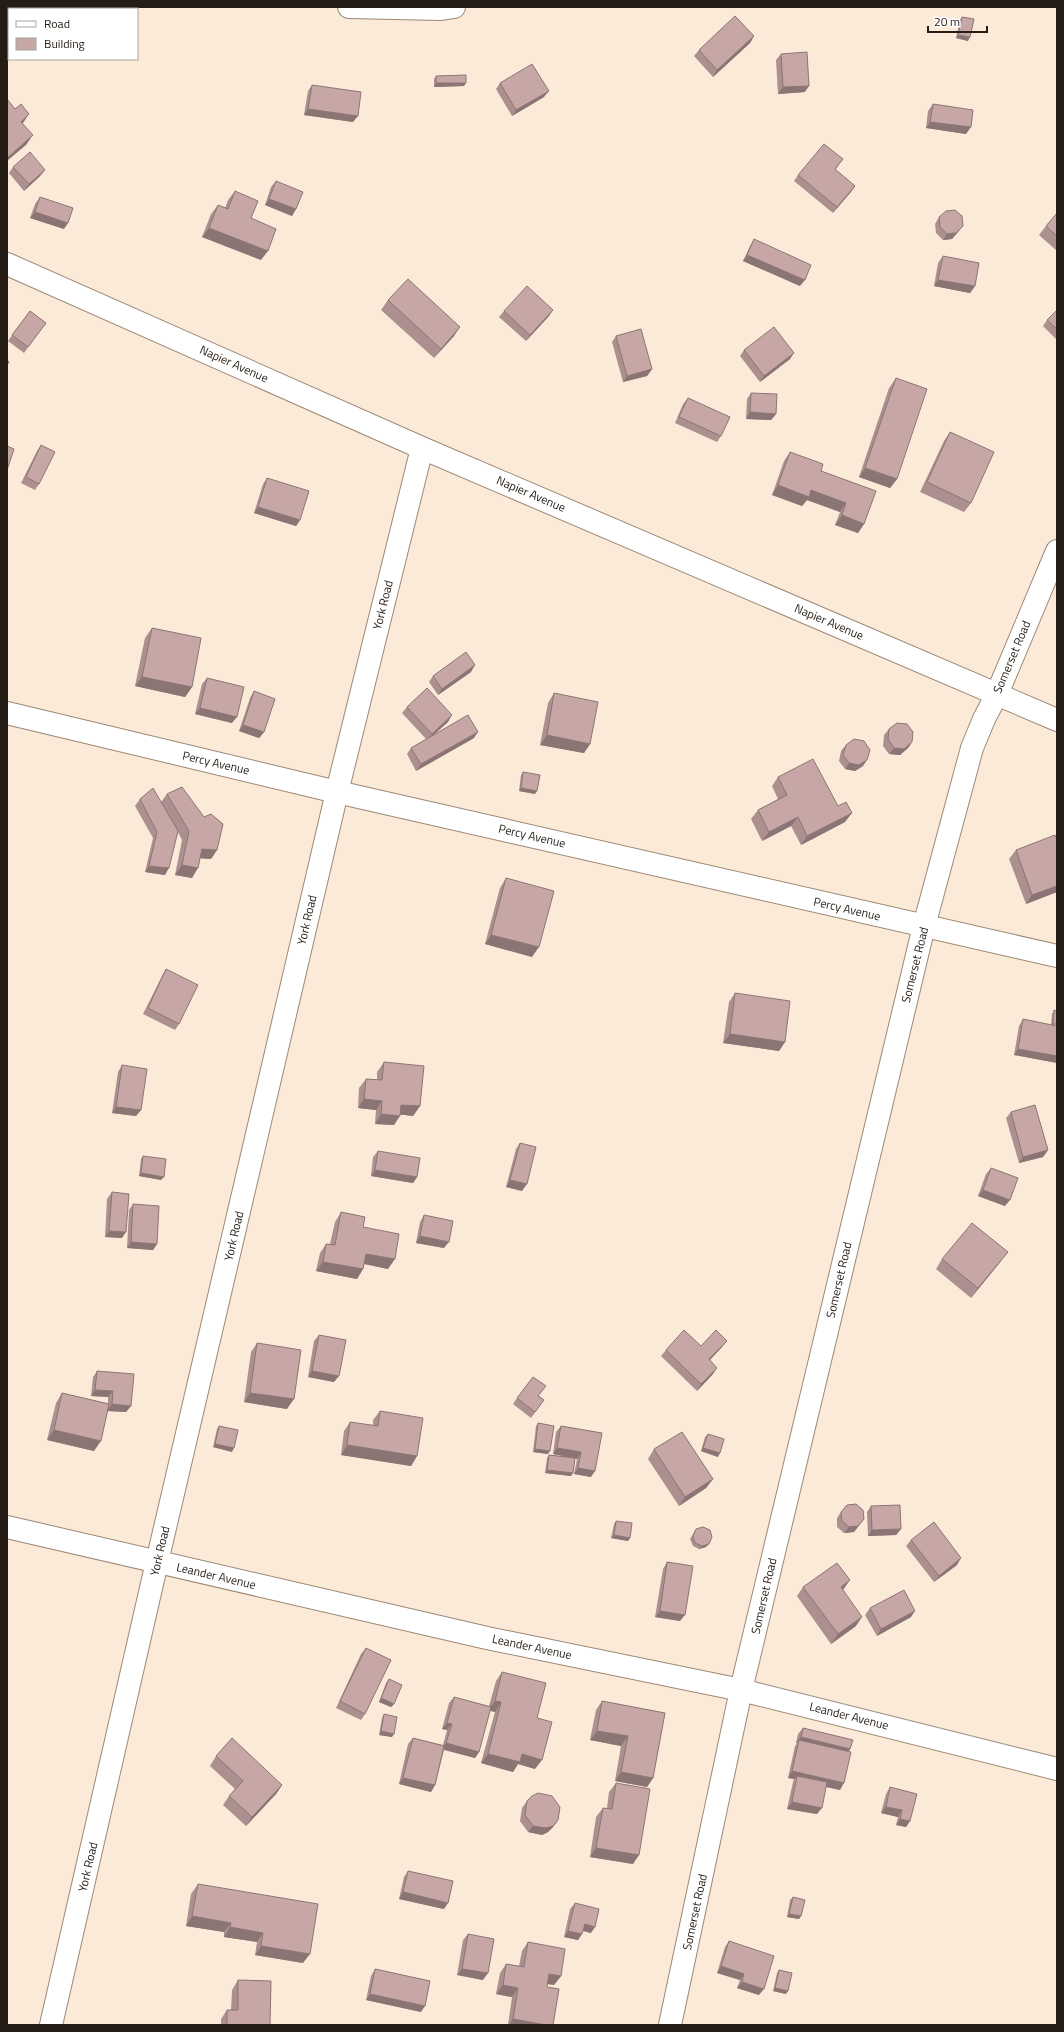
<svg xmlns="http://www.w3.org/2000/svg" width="1064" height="2032" viewBox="0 0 1064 2032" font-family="'Titillium Web',sans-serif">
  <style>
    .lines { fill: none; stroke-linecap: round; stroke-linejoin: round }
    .minor-casing { stroke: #9c8875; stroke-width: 24 }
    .major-casing { stroke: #9c8875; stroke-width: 24 }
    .minor { stroke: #fff; stroke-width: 22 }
    .major { stroke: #fff; stroke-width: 22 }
    .wall { fill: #ab908f }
    .shaded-wall { fill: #8b7574 }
    .building { fill: #c7a7a6; stroke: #8b7574 }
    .labels { text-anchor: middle; stroke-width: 4; stroke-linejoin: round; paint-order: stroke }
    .street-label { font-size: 12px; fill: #241c15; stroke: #fff }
  </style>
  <rect width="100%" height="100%" fill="#fcead9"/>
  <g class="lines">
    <defs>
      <path id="minor" d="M7 264 422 448 1057 720
        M7 713 337 792 1057 956
        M7 1527 487 1638 741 1690 1057 1769
        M51 2025 157 1562 337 792 422 448
        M670 2025 741 1690 924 926 972 748 984 719 997 694 1057 551"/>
      <path id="major" d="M349 7 441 9 454 7"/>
    </defs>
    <use href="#minor" class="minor-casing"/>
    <use href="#major" class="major-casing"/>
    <use href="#minor" class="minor"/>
    <use href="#major" class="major"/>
  </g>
  <path class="wall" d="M962 17 968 41 956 38 960 20Z
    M754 36 750 43 713 77 694 56 699 50Z
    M781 54 805 92 778 94 776 60Z
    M436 76 464 86 434 87V79Z
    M500 83 544 97 512 116 496 89Z
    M312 85 353 122 304 115 308 91Z
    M933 104 966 134 926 128 928 111Z
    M843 159 835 170 855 186 833 213 794 181 798 175Z
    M13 167 45 170 40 176 24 191 9 173Z
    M276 181 296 209 292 216 265 205 271 187Z
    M235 191 251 218 261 260 202 237 211 214 218 205 225 208 228 200Z
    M40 197 64 229 30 218 35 204Z
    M1057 213V251L1039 235 1046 226Z
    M939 217 963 226 952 239 943 240 936 233 935 224Z
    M754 239 800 286 743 261 750 246Z
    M943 256 975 286 970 293 934 286 938 263Z
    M388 300 454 336 434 358 381 310Z
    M1057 310V340L1043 326 1047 320Z
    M30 311 46 323 24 353 8 341Z
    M504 311 549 316 526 341 499 317Z
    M616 336 652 369 647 376 623 382 612 342Z
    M744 350 790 359 760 382 740 356Z
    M896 378 897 479 890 488 859 477 889 388Z
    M751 393 776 414 771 420 746 419 747 399Z
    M688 398 721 436 717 442 675 423 683 404Z
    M950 432 971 503 964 512 920 492 944 441Z
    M41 445 39 484 35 490 21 483 37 451Z
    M790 452 821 471 864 524 858 533 835 525 840 512 807 500 802 506 772 495 784 461Z
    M267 478 300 520 296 526 254 513 263 484Z
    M152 628 192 687 185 697 135 686 145 638Z
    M471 672 438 695 429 682 433 676Z
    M207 678 232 723 195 714 202 684Z
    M254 691 264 732 259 738 239 731 250 698Z
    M554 693 590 744 584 753 540 745 548 703Z
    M407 707 448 722 433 735 474 738 416 771 407 754 411 748 426 739 402 713Z
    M889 729 912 742 908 748 900 755 889 754 883 746 884 735Z
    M846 745 863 766 855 771 845 769 839 761 841 751Z
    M523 772 535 794 519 791 521 775Z
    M778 777 845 822 801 845 791 826 762 841 751 819 758 810 778 799 772 786Z
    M167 794 217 850 211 859 200 858 192 878 175 875 182 840 178 832 165 875 145 872 153 838 135 806 140 799 161 802Z
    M1057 840V892L1026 904 1009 859 1016 850Z
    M506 878 532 957 485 944 500 888Z
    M166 969 179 1024 175 1030 143 1014 162 976Z
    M735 993 785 1042 779 1051 723 1043 729 1002Z
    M1054 1010 1057 1063 1014 1055 1019 1026 1023 1019 1051 1025 1052 1014Z
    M384 1062 420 1106 413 1116 400 1114 394 1125 375 1124 376 1110 358 1108 359 1088 366 1079 377 1080V1072Z
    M122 1065 141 1110 136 1116 112 1113 118 1072Z
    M1011 1112 1048 1150 1043 1157 1019 1163 1006 1118Z
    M520 1143 522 1191 506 1187 516 1149Z
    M378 1151 417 1177 413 1183 371 1176 373 1157Z
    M143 1156 161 1180 139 1176 141 1159Z
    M991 1168 1005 1206 978 1196 986 1174Z
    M112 1192 122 1238 105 1237 107 1199Z
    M133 1204 157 1244 153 1250 127 1248 129 1210Z
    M341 1212 363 1227 388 1269 364 1264 363 1269 357 1279 316 1271 320 1253 326 1244H330L335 1222Z
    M424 1215 444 1248 416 1243 420 1222Z
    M942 1259 1001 1261 971 1298 936 1269Z
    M319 1335 334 1382 308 1377 314 1341Z
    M257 1343 287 1409 244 1402 251 1352Z
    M701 1346 722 1347 710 1360 713 1374 697 1391 661 1356 666 1350Z
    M97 1371 131 1406 126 1412 108 1411 94 1451 47 1440 56 1403 62 1393 108 1404V1397L91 1396 93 1377Z
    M539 1396 544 1400 531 1418 513 1404 517 1398Z
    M380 1411 417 1456 411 1466 341 1455 344 1431 350 1422 373 1426V1420Z
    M538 1423 548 1454 533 1452 536 1426Z
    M219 1426 232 1452 213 1447 217 1429Z
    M561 1426 602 1433 591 1477 574 1474 577 1459 575 1458 573 1473 571 1476 545 1473 547 1458 549 1455 569 1457 553 1454 556 1432Z
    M708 1434 718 1457 701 1451 705 1437Z
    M654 1449 713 1479 706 1488 679 1506 648 1459Z
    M871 1506 901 1529 896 1535 868 1536 867 1512Z
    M841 1512 864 1519 854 1532 844 1533 837 1527V1518Z
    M616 1521 630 1538 628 1541 611 1538 614 1524Z
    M696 1529 706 1547 699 1549 693 1546 690 1539Z
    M911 1540 957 1565 934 1582 906 1546Z
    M667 1562 680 1621 655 1617 663 1569Z
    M803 1587 843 1590 856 1626 831 1644 797 1596Z
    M870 1608 911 1617 877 1636 865 1615Z
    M366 1648 365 1714 361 1720 336 1708 361 1654Z
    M502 1672 537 1718 535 1769 518 1764 513 1772 481 1763 495 1712 490 1711 479 1752 475 1758 444 1750 435 1785 431 1792 399 1784 408 1744 413 1738 443 1745 447 1730 442 1729 449 1703 454 1697 489 1706 496 1681Z
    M389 1679 394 1704 391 1707 379 1702 386 1683Z
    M602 1701 665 1713 653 1778 647 1787 615 1781 621 1746 590 1740 596 1710Z
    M384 1714 392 1737 379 1735 382 1718Z
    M803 1728 850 1749 849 1751 840 1790 826 1787 817 1814 787 1809 793 1782 794 1779 788 1778 795 1746 797 1743H796L798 1734Z
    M216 1756 282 1785 276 1794 246 1826 223 1805 229 1796 235 1789 210 1766Z
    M616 1783 633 1864 590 1857 596 1817 603 1808H607L609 1792Z
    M890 1787 910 1821 906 1827 896 1825 898 1817 881 1813 886 1794Z
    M527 1801 558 1820 553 1827 548 1832 542 1835 528 1832 520 1821 522 1808Z
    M408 1871 444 1909 399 1899 404 1877Z
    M198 1884 303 1963 255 1955 257 1942 224 1937V1932L186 1926 191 1894Z
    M793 1897 801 1916 799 1919 787 1917 790 1900Z
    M575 1903 591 1933 583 1931 582 1934 578 1940 564 1937 570 1909Z
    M468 1934 483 1980 457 1975 463 1940Z
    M729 1941 759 1995 737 1988 740 1980 717 1973 725 1947Z
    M528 1942 561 1976 554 1985 547 1984V1987L553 2025H508L512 1997 496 1994 500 1973 506 1964 519 1966 522 1951Z
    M375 1969 421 2012 366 2000 371 1976Z
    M779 1970 786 1994 773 1991 777 1973Z
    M238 1980 270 2025H221V2019L227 2010H231L232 1990Z"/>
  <path class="shaded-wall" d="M958 35 970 37 968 41 956 38Z
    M754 36 750 43 713 77 717 70Z
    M436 83H466L464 86 434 87Z
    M809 86 805 92 778 94 783 87Z
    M549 91 544 97 512 116 516 110Z
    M308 109 358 116 353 122 304 115Z
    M29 114 23 123 14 131 21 122Z
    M930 122 971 127 966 134 926 128Z
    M33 135 26 145 7 161V158Z
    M45 170 40 176 24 191 29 184Z
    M855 186 851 192 833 213 837 207Z
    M269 199 296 209 292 216 265 205Z
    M35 212 68 223 64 229 30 218Z
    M963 226 952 239 943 240 947 234Z
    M209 228 268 251 261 260 202 237Z
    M747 255 805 280 800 286 743 261Z
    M938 280 975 286 970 293 934 286Z
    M553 310 549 316 526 341 530 335Z
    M460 327 454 336 434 358 441 349Z
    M794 353 790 359 760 382 764 376Z
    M652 369 647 376 623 382 627 376Z
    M750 412 776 414 771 420 746 419Z
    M865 468 897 479 890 488 859 477Z
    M778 485 811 490 846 503 840 512 807 500 802 506 772 495Z
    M258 507 300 520 296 526 254 513Z
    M842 515 864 524 858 533 835 525Z
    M475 665 471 672 438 695 442 689Z
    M142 677 192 687 185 697 135 686Z
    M200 708 237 717 232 723 195 714Z
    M452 715 448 722 427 741 432 734Z
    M243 725 264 732 259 738 239 731Z
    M478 732 474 738 416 771 421 764Z
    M547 735 590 744 584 753 540 745Z
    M912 742 908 748 900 755 889 754 894 748Z
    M867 760 863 766 855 771 845 769 849 763Z
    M521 788 537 791 535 794 519 791Z
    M852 813 845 822 801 845 807 836Z
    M798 817 791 826 762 841 769 832Z
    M202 849 217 850 211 859 196 858Z
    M182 865 198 868 192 878 175 875Z
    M149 866 169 868 165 875 145 872Z
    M1057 886V892L1026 904 1032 895Z
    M491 935 539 947 532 957 485 944Z
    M730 1034 785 1042 779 1051 723 1043Z
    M1018 1049 1057 1056V1063L1014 1055Z
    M364 1099 382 1101 376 1110 358 1108Z
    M401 1105 420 1106 413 1116 395 1114Z
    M116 1107 141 1110 136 1116 112 1113Z
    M381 1114 400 1116 394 1125 375 1124Z
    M1048 1150 1043 1157 1019 1163 1023 1157Z
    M375 1170 417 1177 413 1183 371 1176Z
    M141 1173 164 1177 161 1180 139 1176Z
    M510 1180 527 1184 522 1191 506 1187Z
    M983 1190 1010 1200 1005 1206 978 1196Z
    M109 1231 126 1232 122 1238 105 1237Z
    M420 1236 449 1242 444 1248 416 1243Z
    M131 1242 157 1244 153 1250 127 1248Z
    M1008 1252 1001 1261 971 1298 978 1288Z
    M366 1254 395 1259 388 1269 360 1263Z
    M323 1262 363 1269 357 1279 316 1271Z
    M727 1341 722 1347 704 1366 709 1359Z
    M717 1368 713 1374 697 1391 701 1384Z
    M312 1371 339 1376 334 1382 308 1377Z
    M95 1390 113 1391 108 1397 91 1396Z
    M250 1393 294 1399 287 1409 244 1402Z
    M112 1404 131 1406 126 1412 107 1411Z
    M54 1430 101 1441 94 1451 47 1440Z
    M215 1444 234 1448 232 1452 213 1447Z
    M347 1445 417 1456 411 1466 341 1455Z
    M557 1448 581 1452 577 1459 553 1454Z
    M703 1448 720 1453 718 1457 701 1451Z
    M535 1449 550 1451 548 1454 533 1452Z
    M578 1468 595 1471 591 1477 574 1474Z
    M547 1470 573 1473 571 1476 545 1473Z
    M713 1479 706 1488 679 1506 685 1497Z
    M864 1519 854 1532 844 1533 849 1527Z
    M901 1529 896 1535 868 1536 872 1530Z
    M614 1535 630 1538 628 1541 611 1538Z
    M709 1544 706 1547 699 1549 702 1546Z
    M961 1558 957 1565 934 1582 939 1576Z
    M850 1580 843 1590 841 1587Z
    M660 1611 685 1615 680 1621 655 1617Z
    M915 1611 911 1617 877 1636 881 1629Z
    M862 1617 856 1626 831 1644 838 1634Z
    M381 1698 394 1704 391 1707 379 1702Z
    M495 1701 501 1702 495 1712 488 1710Z
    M447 1723 452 1724 447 1730 442 1729Z
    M381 1731 394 1734 392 1737 379 1735Z
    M597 1731 628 1736 621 1746 590 1740Z
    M801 1737 850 1749 846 1755 799 1740 797 1743H796Z
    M446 1743 479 1752 475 1758 442 1749Z
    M488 1754H522L542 1760 535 1769 518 1764 513 1772 481 1763Z
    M792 1771 844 1783 840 1790 796 1780 797 1776 794 1779 788 1778Z
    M621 1772 653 1778 647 1787 615 1781Z
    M403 1778 435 1785 431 1792 399 1784Z
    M282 1785 276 1794 246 1826 252 1817Z
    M792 1802 822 1808 817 1814 787 1809Z
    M886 1807 902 1810 898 1817 881 1813Z
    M900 1819 910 1821 906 1827 896 1825Z
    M558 1820 553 1827 548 1832 542 1835 528 1832 533 1826Z
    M596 1848 639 1855 633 1864 590 1857Z
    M403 1892 448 1903 444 1909 399 1899Z
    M789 1914 801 1916 799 1919 787 1917Z
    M192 1916 231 1923 224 1932 186 1926Z
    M585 1924 595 1927 591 1933 580 1930Z
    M230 1927 263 1933 257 1942 224 1937Z
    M568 1931 582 1934 578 1940 564 1937Z
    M261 1946 310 1954 303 1963 255 1955Z
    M721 1966 744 1974 740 1980 717 1973Z
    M462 1969 488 1973 483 1980 457 1975Z
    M549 1974 561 1976 554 1985 543 1983Z
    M742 1982 764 1989 759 1995 737 1988Z
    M503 1985 518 1988 512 1997 496 1994Z
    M775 1988 788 1991 786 1994 773 1991Z
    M370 1994 425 2006 421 2012 366 2000Z
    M513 2019 546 2025H509Z"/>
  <path class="building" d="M735 16 754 36 717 70 699 50Z
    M962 17 974 19 970 37 958 35Z
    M807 52 809 86 783 87 781 54Z
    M532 64 549 91 516 110 500 83Z
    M466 75V83H436V76Z
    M312 85 361 92 358 116 308 109Z
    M7 99 15 109 21 104 29 114 21 122 33 135 7 158Z
    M933 104 973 110 971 127 930 122Z
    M824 144 843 159 835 169 855 186 837 207 798 175Z
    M30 152 45 170 29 184 13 167Z
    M276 181 303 192 296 209 269 199Z
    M235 191 258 201 251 218 276 229 268 251 209 228 218 205 228 209Z
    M40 197 73 208 68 223 35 212Z
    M955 210 962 216 963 226 956 233 947 234 940 227 939 217 946 211Z
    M1057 213V236L1046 226Z
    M754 239 811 265 805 280 747 255Z
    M943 256 979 263 975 286 938 280Z
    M408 279 460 327 441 349 388 300Z
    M527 286 553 310 530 335 504 311Z
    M1057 310V329L1047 320Z
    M30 311 46 323 28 347 12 335Z
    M774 327 794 353 764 376 744 350Z
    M641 329 652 369 627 376 616 336Z
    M7 360 9 362 7 365Z
    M896 378 927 389 897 479 865 468Z
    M751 393 777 394 776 414 750 412Z
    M688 398 730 417 721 436 679 417Z
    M950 432 994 452 971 503 927 482Z
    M41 445 55 452 39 484 26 477Z
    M7 446 14 449 7 470Z
    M790 452 823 464 821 471 876 491 864 524 842 515 846 503 811 490 809 497 778 485Z
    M267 478 309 491 300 520 258 507Z
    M152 628 201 638 192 687 142 677Z
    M466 652 475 665 442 689 433 676Z
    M207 678 244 687 237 717 200 708Z
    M427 688 452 715 432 734 407 707Z
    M254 691 275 699 264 732 243 725Z
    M554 693 598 702 590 744 547 735Z
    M468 715 478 732 421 764 411 748Z
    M897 723 907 724 913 732 912 742 904 749 894 748 888 739 889 729Z
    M854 739 864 741 870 750 867 760 859 765 849 763 843 755 846 745Z
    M813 759 838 806 846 802 852 813 807 836 798 817 769 832 758 810 787 795 778 777Z
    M523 772 540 775 537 791 521 788Z
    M182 787 204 817 211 814 223 824 217 850 202 849 198 868 182 865 189 831 167 794Z
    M153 788 178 831 169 868 149 866 157 832 140 799Z
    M1055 835 1057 840V886L1032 895 1016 850Z
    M506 878 554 891 539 947 491 935Z
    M166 969 198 985 179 1024 148 1008Z
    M735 993 790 1001 785 1042 730 1034Z
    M1054 1010 1057 1011V1024H1053Z
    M1023 1019 1057 1026V1056L1018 1049Z
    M384 1062 424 1066 420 1106 401 1105 400 1116 381 1114 382 1101 364 1099 366 1079 382 1080Z
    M122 1065 147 1069 141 1110 116 1107Z
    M1035 1105 1048 1150 1023 1157 1011 1112Z
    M520 1143 536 1147 527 1184 510 1180Z
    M378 1151 420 1158 417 1177 375 1170Z
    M143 1156 166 1159 164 1177 141 1173Z
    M991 1168 1018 1178 1010 1200 983 1190Z
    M112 1192 129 1194 126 1232 109 1231Z
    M133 1204 159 1206 157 1244 131 1242Z
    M341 1212 365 1217 363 1227 399 1234 395 1259 366 1254 363 1269 323 1262 326 1244 335 1245Z
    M424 1215 453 1221 449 1242 420 1236Z
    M972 1223 1008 1252 978 1288 942 1259Z
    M684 1330 701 1346 716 1330 727 1341 709 1359 717 1368 701 1384 666 1350Z
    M319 1335 346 1340 339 1376 312 1371Z
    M257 1343 301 1350 294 1399 250 1393Z
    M97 1371 134 1374 131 1406 112 1404 113 1391 95 1390Z
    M533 1377 546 1386 538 1396 544 1400 535 1412 517 1398Z
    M62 1393 109 1404 101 1441 54 1430Z
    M380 1411 423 1418 417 1456 347 1445 350 1422 378 1426Z
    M538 1423 554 1426 550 1451 535 1449Z
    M219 1426 238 1430 234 1448 215 1444Z
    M561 1426 602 1433 595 1471 578 1468 581 1452 557 1448Z
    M682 1432 713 1479 685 1497 654 1449Z
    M708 1434 724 1439 720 1453 703 1448Z
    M549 1455 575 1458 573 1473 547 1470Z
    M856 1504 863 1510 864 1519 858 1526 849 1527 842 1521 841 1512 847 1505Z
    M900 1505 901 1529 872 1530 871 1506Z
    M616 1521 632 1523 630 1538 614 1535Z
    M934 1522 961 1558 939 1576 911 1540Z
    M703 1527 710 1530 712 1537 709 1544 702 1546 695 1543 693 1536 696 1529Z
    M667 1562 693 1566 685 1615 660 1611Z
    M837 1563 850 1580 841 1587 862 1617 838 1634 803 1587Z
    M904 1590 915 1611 881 1629 870 1608Z
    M366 1648 391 1660 365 1714 340 1701Z
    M502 1672 546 1683 537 1718 552 1722 542 1760 522 1754 520 1762 488 1754 501 1702 495 1701Z
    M389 1679 402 1685 394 1704 381 1698Z
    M454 1697 491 1707 479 1752 446 1743 452 1724 447 1723Z
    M602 1701 665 1713 653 1778 621 1772 628 1736 597 1731Z
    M384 1714 397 1717 394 1734 381 1731Z
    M803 1728 853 1740 850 1749 801 1737Z
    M232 1738 282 1785 252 1817 229 1796 243 1781 216 1756Z
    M413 1738 444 1746 435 1785 403 1778Z
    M799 1740 851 1752 844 1783 792 1771Z
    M797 1776 827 1782 822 1808 792 1802Z
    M616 1783 650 1789 639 1855 596 1848 603 1808 612 1809Z
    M890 1787 917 1794 910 1821 900 1819 902 1810 886 1807Z
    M538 1793 552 1796 560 1807 558 1820 553 1826 546 1828 533 1826 525 1815 527 1801 532 1796Z
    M408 1871 453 1881 448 1903 403 1892Z
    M198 1884 318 1904 310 1954 261 1946 263 1933 230 1927 231 1923 192 1916Z
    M793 1897 805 1900 801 1916 789 1914Z
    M575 1903 599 1909 595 1927 585 1924 582 1934 568 1931Z
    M468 1934 494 1939 488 1973 462 1969Z
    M729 1941 774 1956 764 1989 742 1982 744 1974 721 1966Z
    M528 1942 565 1949 561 1976 549 1974 547 1987 559 1989 553 2025H546L513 2019 518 1988 503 1985 506 1964 524 1967Z
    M375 1969 430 1981 425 2006 370 1994Z
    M779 1970 792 1973 788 1991 775 1988Z
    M238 1980 271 1981 270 2025H227V2010H238Z"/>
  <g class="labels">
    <g class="street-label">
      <text transform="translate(234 364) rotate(24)" y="4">Napier Avenue</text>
      <text transform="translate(531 494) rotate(23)" y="4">Napier Avenue</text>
      <text transform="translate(383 605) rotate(-76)" y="4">York Road</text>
      <text transform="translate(829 622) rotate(23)" y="4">Napier Avenue</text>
      <text transform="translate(1012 657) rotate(-67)" y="4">Somerset Road</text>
      <text transform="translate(216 763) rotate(13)" y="4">Percy Avenue</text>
      <text transform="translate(532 836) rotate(13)" y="4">Percy Avenue</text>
      <text transform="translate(847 909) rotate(13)" y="4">Percy Avenue</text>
      <text transform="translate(307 920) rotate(-77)" y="4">York Road</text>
      <text transform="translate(915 965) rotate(-76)" y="4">Somerset Road</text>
      <text transform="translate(234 1236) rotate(-77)" y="4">York Road</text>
      <text transform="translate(839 1280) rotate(-77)" y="4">Somerset Road</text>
      <text transform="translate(160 1551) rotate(-77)" y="4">York Road</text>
      <text transform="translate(216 1576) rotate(13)" y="4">Leander Avenue</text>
      <text transform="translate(764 1596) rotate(-77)" y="4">Somerset Road</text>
      <text transform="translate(532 1647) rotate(12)" y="4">Leander Avenue</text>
      <text transform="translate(849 1716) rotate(14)" y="4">Leander Avenue</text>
      <text transform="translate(88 1867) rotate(-77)" y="4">York Road</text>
      <text transform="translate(695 1912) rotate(-78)" y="4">Somerset Road</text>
    </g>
  </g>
  <rect width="1064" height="2032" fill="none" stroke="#241c15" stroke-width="16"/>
  <rect x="8" y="8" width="130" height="52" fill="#ffffff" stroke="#a7a4a1"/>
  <rect x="16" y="21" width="20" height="6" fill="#ffffff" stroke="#a7a4a1"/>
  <text x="44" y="28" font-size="12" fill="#241c15">Road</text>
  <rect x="16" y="38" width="20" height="12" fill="#c7a7a6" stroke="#a7a4a1"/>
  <text x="44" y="48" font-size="12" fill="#241c15">Building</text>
  <path d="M928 26v6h59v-6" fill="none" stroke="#241c15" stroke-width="2"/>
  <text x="934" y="26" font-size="12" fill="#241c15" stroke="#ffffff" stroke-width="3" paint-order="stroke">20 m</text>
</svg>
